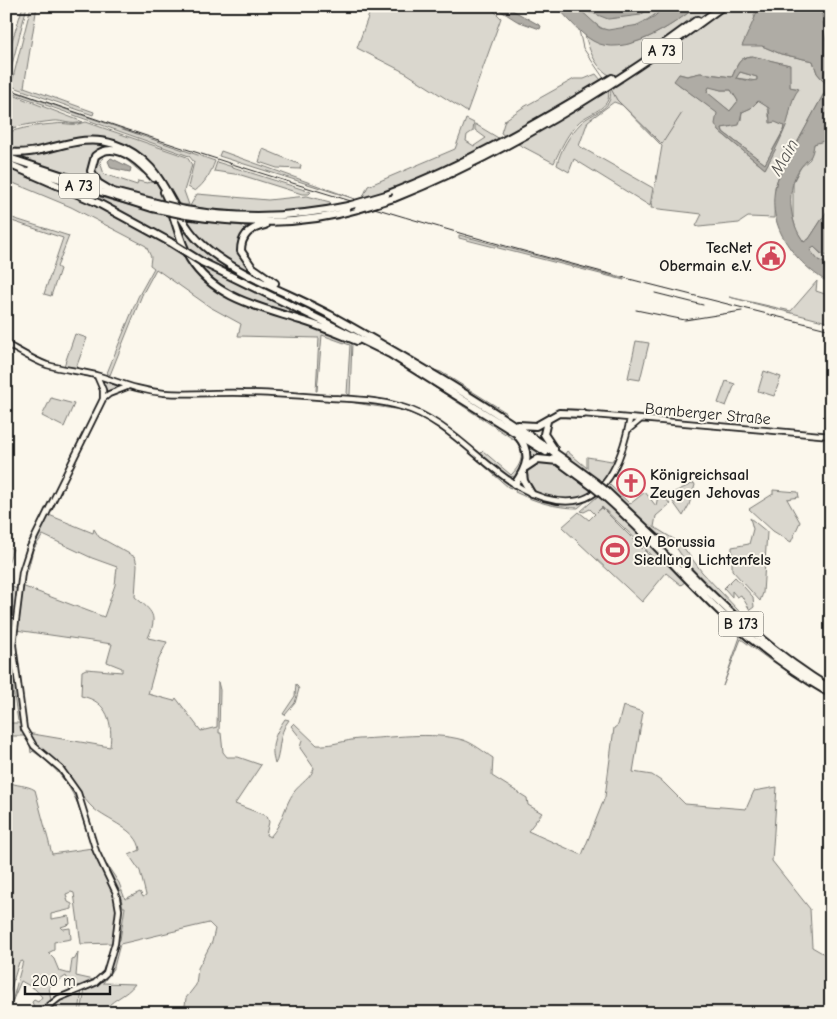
<svg xmlns="http://www.w3.org/2000/svg" width="837" height="1019" viewBox="0 0 837 1019" font-family="'Comic Neue',sans-serif">
  <style>
    .green { fill: #dad7ce; stroke: #7b7a75; fill-rule: evenodd }
    .water { fill: #afaca5; stroke: #74726e; fill-rule: evenodd }
    .lines { fill: none; stroke-linecap: round; stroke-linejoin: round }
    .stream { stroke: #74726e; stroke-width: 1 }
    .secondary-casing { stroke: #1c1c1c; stroke-width: 8 }
    .highway-casing { stroke: #1c1c1c; stroke-width: 10 }
    .secondary { stroke: #fbf7ec; stroke-width: 4.5 }
    .highway { stroke: #fbf7ec; stroke-width: 6 }
    .rail { stroke: #1c1c1c; stroke-width: 1 }
    .highway-bridge-casing { stroke: #1c1c1c; stroke-width: 10; stroke-linecap: butt }
    .highway-bridge { stroke: #fbf7ec; stroke-width: 6 }
    .labels { text-anchor: middle; stroke-width: 4; stroke-linejoin: round; paint-order: stroke }
    .shield { fill: #fbf7ec; stroke: #5f5e5a; stroke-width: 1 }
    .shield-label { font-size: 15px; font-weight: bold; fill: #1c1c1c }
    .poi-label { font-size: 16px; font-weight: bold; fill: #1c1c1c; stroke: #fbf7ec; text-anchor: start }
    .street-label { font-size: 16px; fill: #1c1c1c; stroke: #fbf7ec }
    .water-label { font-size: 18px; font-style: italic; fill: #575653; stroke: #fbf7ec }
  </style>
  <rect width="100%" height="100%" fill="#fbf7ec"/>
  <filter id="ink" filterUnits="userSpaceOnUse"><feTurbulence type="fractalNoise" baseFrequency=".02" numOctaves="2"/><feDisplacementMap in="SourceGraphic" scale="10" xChannelSelector="R" yChannelSelector="G"/><feConvolveMatrix kernelMatrix="1 2 1 2 8 2 1 2 1" color-interpolation-filters="sRGB"/></filter>
  <g filter="url(#ink)">
    <path class="green" d="M23 6H27L7 84 6 60Z
      M31 6H37L24 87 94 112 93 115 11 86Z
      M372 6H489L501 18 467 112 406 73 357 48Z
      M651 6H665C652 19 618 40 600 27 592 22 585 16 578 10L577 7 590 13Z
      M697 6H760L754 15 762 46 781 54 813 61 817 73 828 86 778 178 775 187 774 218 748 217 739 223 699 227 696 226 702 214 651 208 662 146 622 105 614 102 588 121 579 146 653 188 650 206 574 159 569 172 557 165C560 151 570 134 581 123 592 112 614 110 610 90L623 82C617 77 612 77 606 73 594 64 589 49 585 35 621 62 667 29 697 6ZM752 56 789 65 790 88H798L794 94 783 131 784 126 769 117C769 106 767 106 758 101L751 108 742 112 741 120 730 127H722L723 132 765 164 782 133 765 169 719 131 718 113 678 84 679 74 687 76 701 73 732 77C737 66 738 57 752 56Z
      M740 72 757 77V81L736 78Z
      M596 74 601 80 505 136 501 133 505 120 522 108 574 79H584Z
      M709 86 721 90H731L738 101 730 111 707 93Z
      M10 90 215 161C211 173 205 183 195 191L188 187 194 162 189 156 9 92Z
      M608 91C613 109 587 113 578 123 567 134 560 150 554 163L518 144Z
      M8 93 83 122C69 126 64 120 53 121 37 123 21 125 6 130Z
      M831 114V205L809 239 804 242 796 230 793 218V182L801 167 810 159 814 144 828 130 826 121Z
      M466 119 474 123 473 131 467 135 466 141 474 146 486 138 475 130V124L500 139 409 183 362 199 368 186 455 149Z
      M86 122 187 157 192 165 184 191 189 205 177 204 160 175 142 157 90 138 76 139 36 150 6 151V133C21 128 38 125 54 124 68 122 71 127 86 122Z
      M80 142 110 145 91 159 89 172 96 184 17 157 33 155Z
      M263 149 301 165 300 169 277 168 259 162Z
      M110 150 131 160 150 176C135 173 126 151 106 154L100 162 104 174 137 185 138 181 147 183 155 181 167 201 104 185 96 178C92 159 93 160 110 150Z
      M221 151 355 199 219 156Z
      M217 162 311 192 309 194H302L241 175 214 171Z
      M6 167 77 195 170 245 185 255 215 289 348 339 352 343 350 395 347 394 350 345 322 335 317 391H316L319 338 238 336 241 324 210 307 156 269 142 295 110 375 107 373 138 297 154 268 150 265 151 257 146 246 71 207 6 180Z
      M81 192 173 217 182 247Z
      M197 194 268 200 307 196 330 202 331 205C293 212 255 215 216 211 207 210 198 206 190 206Z
      M6 216 69 236 57 267 60 269 51 296 44 294 63 238 6 219Z
      M177 218H180L201 247 386 349 237 277 186 248Z
      M186 220 252 227 240 251 245 262 256 275C226 261 206 247 186 220Z
      M459 235 624 279V280L459 238Z
      M814 247 821 254 831 257V266L818 260 809 250Z
      M191 258 231 280 334 329 242 299 216 285Z
      M817 281 816 291 831 296V323L729 297 791 311Z
      M75 334 87 338 76 368 64 366Z
      M636 341 649 343 640 380 628 378Z
      M434 370 441 372 507 413 504 414Z
      M764 371 781 377 774 396 758 391Z
      M102 380 117 386V388L105 394Z
      M726 381 735 384 726 406 718 403Z
      M431 385 518 438 526 456 520 472 515 477 508 476 480 454 483 451 511 475C522 464 525 454 516 441Z
      M51 398 74 404 64 427 42 416Z
      M349 401C414 406 441 424 488 468 495 474 508 480 511 488L508 487C476 460 447 427 407 412 396 408 352 404 349 401Z
      M525 441 547 456 529 463V454Z
      M567 451 587 468V457L612 461 614 458V462L605 478 600 482 565 454Z
      M547 461 556 465 592 492C577 502 545 502 531 489 529 486 527 481 525 478L529 469 534 462Z
      M694 483 695 485 689 505 683 516 668 495Z
      M610 485 630 504 645 492 656 506 659 490 670 504 656 516 654 527 680 543 702 572 754 627 778 647V651L696 576 673 543 653 531 608 487Z
      M516 489 536 498 559 503 585 502 578 508C555 508 536 502 515 492Z
      M773 490 798 492 799 497 787 499 800 522 791 542 773 531 749 509 773 494Z
      M598 496 644 537 686 581 681 585 666 573 642 602 562 527 579 512 589 520 595 514 590 509 584 512 581 511ZM602 507 643 546 658 564 602 508 597 512Z
      M49 515 93 533 94 529 99 537 135 557 137 565 135 597C153 612 158 615 148 638L167 642 156 665 148 694 174 701 176 698 201 731 217 727 218 682 220 690 219 733H221L223 752 227 757H238L261 765 235 804 267 816 269 822 266 835 270 837C283 823 284 806 294 792 300 784 312 777 314 768L300 748 302 740 291 726 294 723 317 745C332 746 345 740 359 739 391 738 432 731 463 740 473 743 484 752 493 758L492 776 527 798 528 805 542 813 528 831 582 855 605 797 614 728 618 725 623 706 643 712 633 772 652 775 664 783 685 804 746 809 754 791 777 787 772 861 810 909 812 947 831 958V1013H184L186 998 196 985 198 968 212 942 215 929 209 923 120 944 114 967 103 983 135 984C127 996 109 1000 103 1013H81L85 989 110 969 116 941 120 940 125 907H123L119 890 107 865 119 883 125 899 140 892 143 897 146 895 140 871 129 855 140 850C138 829 107 821 93 808 82 798 76 784 67 774 54 759 37 750 27 733L110 747C113 723 108 701 81 696L82 671 86 669 122 672V668L107 662 112 644 16 630 22 586 104 617 115 585 117 567 92 558 43 535 33 550 28 570 24 572 31 548Z
      M750 518 767 532 763 593 760 601 732 570V547L749 544 753 529Z
      M6 537 11 539 7 546 13 549 8 563Z
      M735 577 753 597 754 607 750 610 741 595 737 597 732 591V597L724 588Z
      M687 582 725 620 771 661 741 639 723 686 740 637 686 584Z
      M6 584 17 589 10 639 6 640Z
      M10 641 20 721H18L11 678Z
      M296 684 299 689 295 703 285 715 283 714 295 696Z
      M285 719 289 720C277 734 281 756 275 764 270 746 274 735 285 719Z
      M6 723H21L24 736H6Z
      M30 745 59 770 75 790 90 839 113 887 117 906 113 943 81 944 74 893 71 892 66 894 68 902 72 904V909L51 914V919L69 916 70 924 61 927 63 929 70 928 71 939 54 942V950L48 953 54 959 59 971 70 974 72 960 75 959 78 952 76 976 94 980 73 990 66 976 49 987 51 1001 37 1013H31L34 1007 32 1002 34 1000 38 1002 42 997 35 989 21 981 12 1002 23 961 19 962 8 998 10 1004H6V781C18 787 25 784 35 790L52 854 92 848C81 806 71 777 33 751L31 753Z
      M82 990 79 1013H43L56 1002Z"/>
    <path class="water" d="M493 6H505L541 26 540 29 517 21Z
      M556 6H651L641 15 608 19 577 7 600 28 608 30 639 25 655 16 665 6H697C674 25 623 59 593 41 579 33 568 18 556 6Z
      M760 6H821L827 50 831 55V114L826 121 828 129 824 141 814 144C812 160 809 156 801 167 785 187 789 223 804 242L809 239 831 205V257L822 254 814 247 810 250 818 260 831 266V284C794 263 762 223 778 178L828 86 817 73 813 61 781 54 762 46H742Z
      M752 56 790 65V87L799 89C790 99 791 113 786 126 780 141 773 155 765 169L719 131 715 124 717 113 674 81 679 74 687 76 700 73 732 77C737 67 738 57 752 56ZM740 72 757 77V80L751 81 736 78ZM709 87 721 90H731L738 101 730 111 707 92ZM758 101 769 108 770 123 775 122 784 126 783 132 765 164 723 132 722 128 739 125 742 112 751 108Z
      M111 158 131 168 130 172 111 168 108 161Z"/>
    <g class="lines">
      <path class="stream" d="M6 13 8 6
        M579 30 583 48 605 80
        M610 87 617 100 662 144 682 113"/>
      <defs>
        <path id="secondary" d="M6 344C19 351 33 360 47 365 64 370 82 371 99 376 121 383 140 391 164 393 191 395 217 392 244 393 273 393 302 396 331 398 355 399 379 400 402 407 465 424 507 508 574 501 611 497 624 449 630 419
          M97 376 103 390V399
          M583 414 831 436
          M628 430 640 420
          M40 1013 59 998 95 983 106 973 115 943 119 910 116 893 96 851 78 793 61 769 34 746 24 729 13 645 22 572 30 547 103 399 109 394 127 387"/>
        <path id="highway" d="M650 54 697 20
          M6 152C44 158 76 131 114 144 169 162 167 214 204 246 238 276 290 293 330 315 421 366 512 419 595 482
          M6 157 100 188
          M6 163 98 203 170 242
          M31 170 152 208
          M109 191 152 202
          M113 192 98 183 91 171 95 156C115 139 140 162 154 178
          M164 192C175 213 177 238 190 259 214 298 260 307 300 320 320 326 339 334 357 341
          M386 195C466 165 539 122 612 78
          M394 198C512 151 621 82 723 6
          M185 210C240 219 293 218 348 206
          M186 215C244 224 301 226 358 209
          M265 225C250 228 241 235 241 251L252 267 275 283
          M202 262 390 354 546 452
          M547 421 544 434 554 449
          M518 425 536 426 559 413 583 414
          M554 458 592 486
          M526 467 538 459 558 461
          M523 473 524 481 531 493
          M515 484C527 467 532 453 518 436
          M606 491 660 542
          M603 495C647 533 684 578 727 618 759 647 793 672 831 694
          M684 567C729 614 775 655 831 689"/>
      </defs>
      <use href="#secondary" class="secondary-casing"/>
      <use href="#highway" class="highway-casing"/>
      <use href="#secondary" class="secondary"/>
      <use href="#highway" class="highway"/>
      <path class="rail" d="M6 88C157 141 309 190 463 234 585 269 708 299 831 330
        M655 293 703 305
        M636 310 685 320 742 311"/>
      <defs>
        <path id="highway-bridge" d="M152 202 185 210
          M348 206 386 195
          M152 208 186 215
          M358 209 394 198
          M170 242 202 262
          M595 482 606 491
          M592 486 603 495"/>
      </defs>
      <use href="#highway-bridge" class="highway-bridge-casing"/>
      <use href="#highway-bridge" class="highway-bridge"/>
    </g>
  </g>
  <defs>
    <symbol id="civic-ring" viewBox="-11 -11 22 22"><circle r="9.5" fill="#fbf7ec" stroke="#d1495b" stroke-width="1.5"/><path d="M-.6-6.5H3V-4.5H.6V-3L4-1V1h2V6H-6V1h2V-1L-.6-3ZM-1.2 2.5V6h2.4V2.5Z" fill="#d1495b"/></symbol>
    <symbol id="church-ring" viewBox="-11 -11 22 22"><circle r="9.5" fill="#fbf7ec" stroke="#d1495b" stroke-width="1.5"/><path d="M-1.2-6h2.4v3.5h3.3v2.4h-3.3V6h-2.4V-.1h-3.3v-2.4h3.3Z" fill="#d1495b"/></symbol>
    <symbol id="stadium-ring" viewBox="-11 -11 22 22"><circle r="9.5" fill="#fbf7ec" stroke="#d1495b" stroke-width="1.5"/><path d="M0-5a6.5 5 0 1 0 0 10a6.5 5 0 1 0 0-10ZM-3.5-1.8h7v3.6h-7Z" fill="#d1495b"/></symbol>
  </defs>
  <g fill-rule="evenodd">
    <use href="#civic-ring" x="755" y="240" width="32" height="32"/>
    <use href="#church-ring" x="615" y="467" width="32" height="32"/>
    <use href="#stadium-ring" x="599" y="534" width="32" height="32"/>
  </g>
  <g class="labels">
    <g class="shield">
      <rect x="642" y="38.5" width="40" height="25" rx="4"/>
      <rect x="59" y="173.5" width="40" height="25" rx="4"/>
      <rect x="718.5" y="611.5" width="45" height="25" rx="4"/>
    </g>
    <g class="shield-label">
      <text x="662" y="56">A 73</text>
      <text x="79" y="191">A 73</text>
      <text x="741" y="629">B 173</text>
    </g>
    <g class="poi-label">
      <text x="752" y="253" text-anchor="end">TecNet<tspan x="752" dy="18">Obermain e.V.</tspan></text>
      <text x="650" y="480">Königreichsaal<tspan x="650" dy="18">Zeugen Jehovas</tspan></text>
      <text x="634" y="547">SV Borussia<tspan x="634" dy="18">Siedlung Lichtenfels</tspan></text>
    </g>
    <g class="street-label">
      <text transform="translate(708 413) rotate(5)" y="6">Bamberger Straße</text>
    </g>
    <g class="water-label">
      <text transform="translate(784 157) rotate(-60)" y="6">Main</text>
    </g>
  </g>
  <rect width="837" height="1019" fill="none" stroke="#fbf7ec" stroke-width="25"/>
  <rect x="12" y="12" width="812" height="994" fill="none" stroke="#1c1c1c" stroke-width="2" filter="url(#ink)"/>
  <path d="M25 986v8h85v-8" fill="none" stroke="#1c1c1c" stroke-width="2.5"/>
  <text x="32" y="986" font-size="15" fill="#1c1c1c" stroke="#fbf7ec" stroke-width="4" paint-order="stroke">200 m</text>
</svg>
